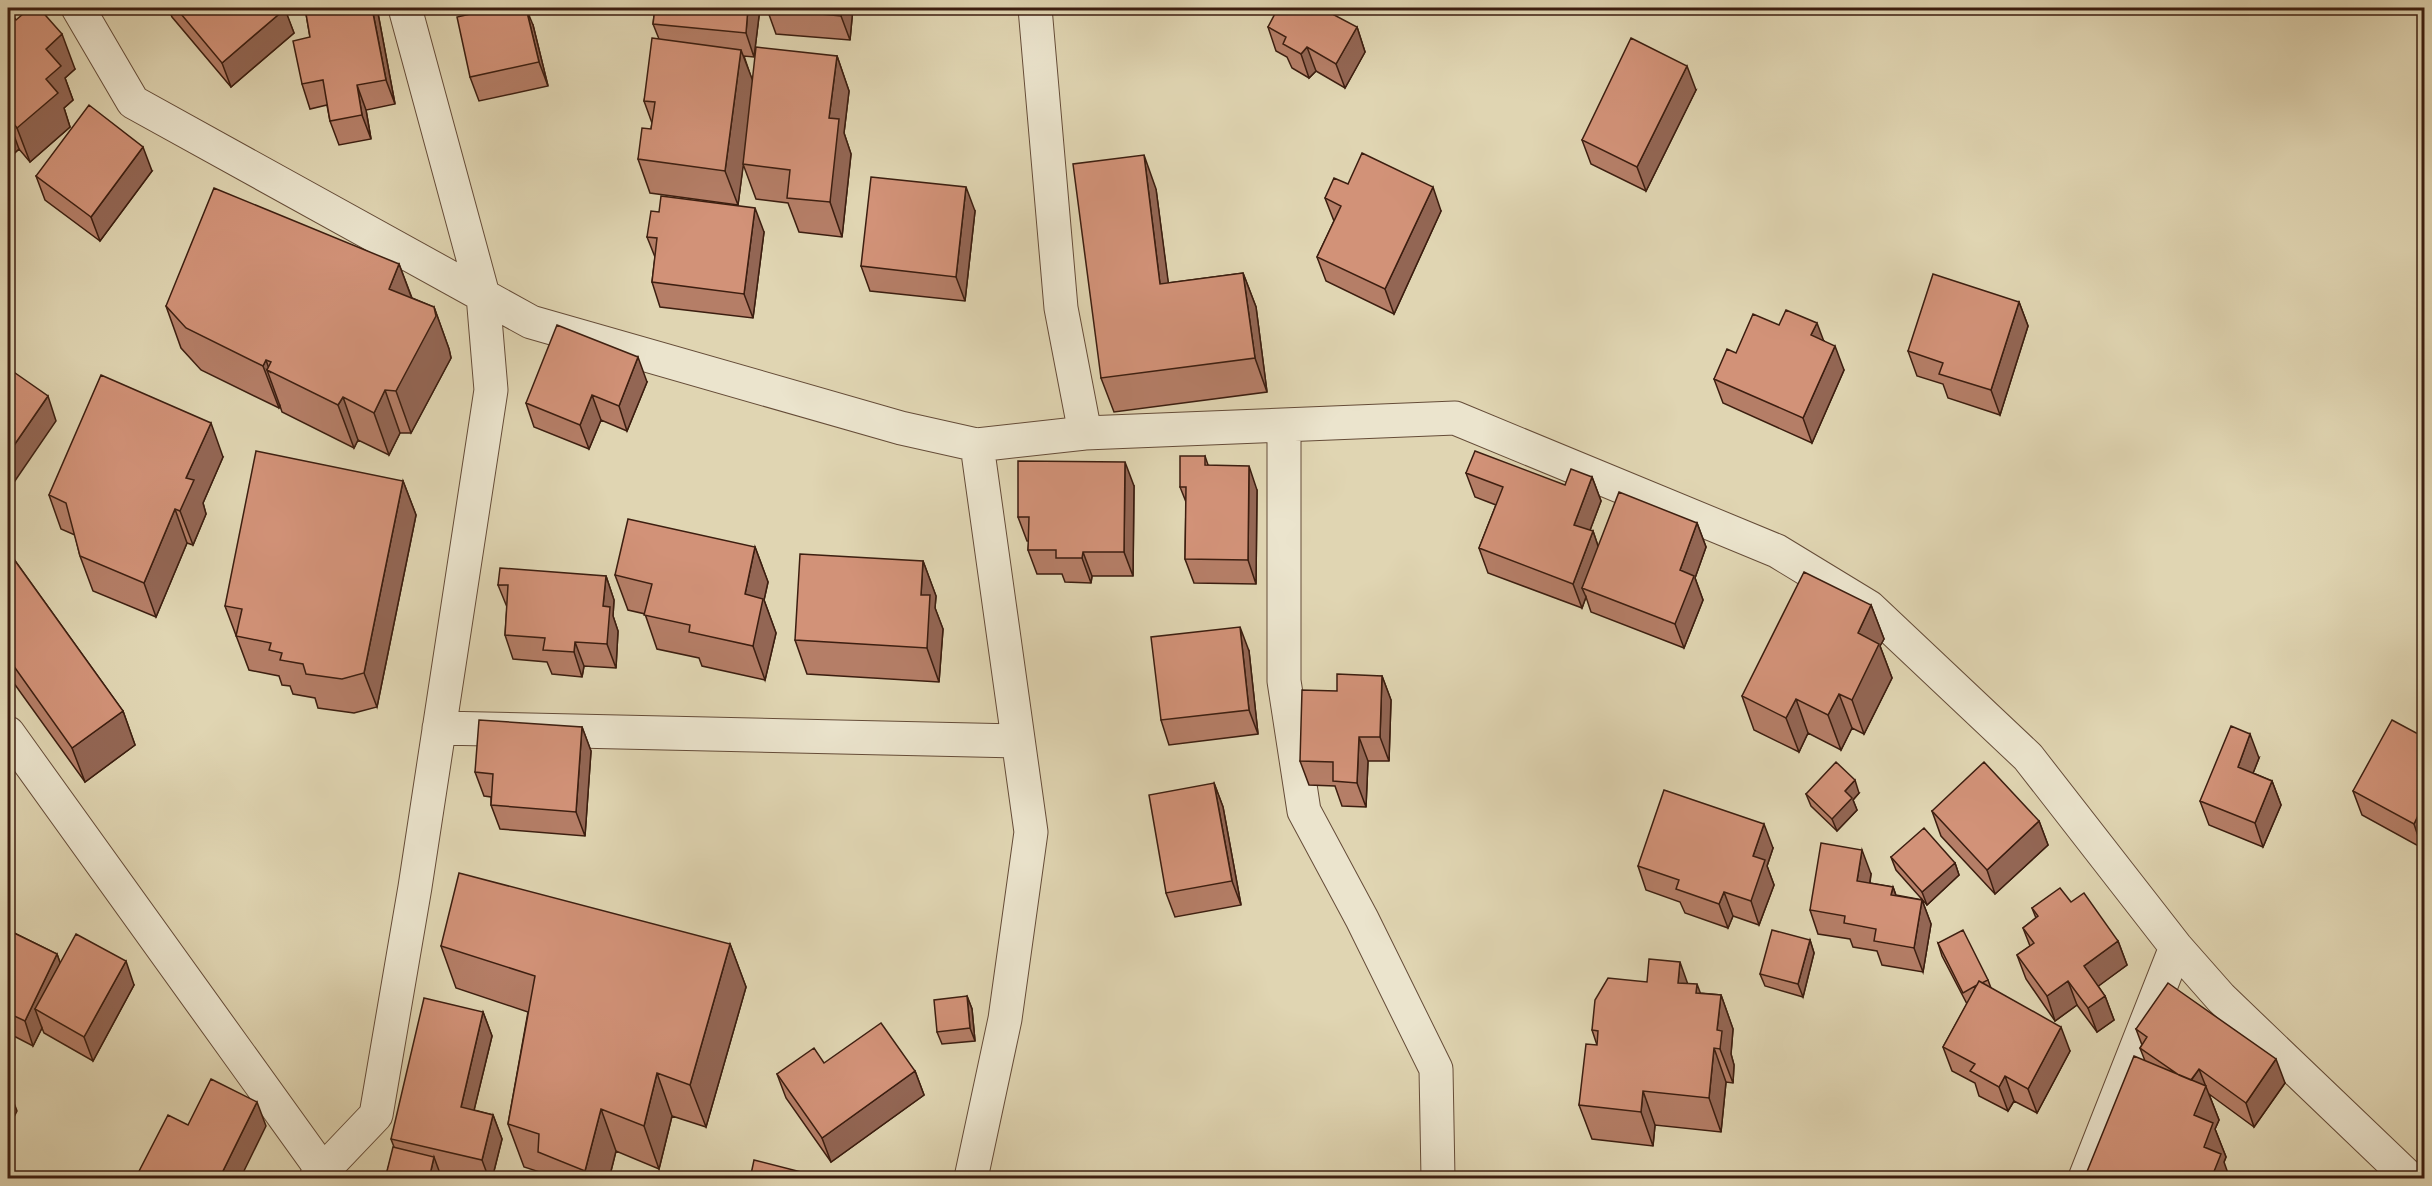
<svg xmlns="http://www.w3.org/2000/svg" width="2432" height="1186" viewBox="0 0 2432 1186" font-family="'Libre Bodoni',serif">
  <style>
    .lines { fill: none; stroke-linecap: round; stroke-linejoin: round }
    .minor-casing { stroke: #654c38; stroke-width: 35 }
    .tertiary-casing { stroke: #654c38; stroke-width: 35 }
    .minor { stroke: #ebe4cd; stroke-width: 33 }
    .tertiary { stroke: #ebe4cd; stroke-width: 33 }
    .wall { fill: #b57e67; stroke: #3c1e10; stroke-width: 1.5 }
    .shaded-wall { fill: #936654; stroke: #3c1e10; stroke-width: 1.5 }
    .building { fill: #d29278; stroke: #3c1e10; stroke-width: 1.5 }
  </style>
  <rect width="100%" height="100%" fill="#e0d5b2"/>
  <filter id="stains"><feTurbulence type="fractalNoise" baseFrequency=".00333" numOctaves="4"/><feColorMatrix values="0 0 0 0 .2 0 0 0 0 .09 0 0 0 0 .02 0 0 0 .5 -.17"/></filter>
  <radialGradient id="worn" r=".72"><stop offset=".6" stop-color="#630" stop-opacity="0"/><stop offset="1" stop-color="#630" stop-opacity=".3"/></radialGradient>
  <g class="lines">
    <defs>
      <path id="minor" d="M78 8 133 102 531 322 901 428 977 445 1085 433 1455 418 1777 551 1869 607 2028 757 2176 947 2221 998 2409 1178
        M1035 8 1061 308 1085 433
        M1284 426V681L1304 811 1362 919 1436 1069 1438 1178
        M439 728 1018 741
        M316 1178 376 1115 415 887 491 390 483 295 405 8
        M971 1178 1005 1019 1031 832 977 445
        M2085 1178 2176 947"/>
      <path id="tertiary" d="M8 733 328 1178"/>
    </defs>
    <use href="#minor" class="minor-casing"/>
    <use href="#tertiary" class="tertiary-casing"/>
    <use href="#minor" class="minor"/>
    <use href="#tertiary" class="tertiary"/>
  </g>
  <path class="wall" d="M168 8H284L294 33 231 87 172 17Z
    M305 8H377L395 104 366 110 371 139 339 145 330 121 327 105 310 109 302 84 310 37Z
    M459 8H486L461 14Z
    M655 8H760L754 57 744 56 752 80 837 56 849 91 844 133 851 154 842 237 799 232 788 203 756 199 743 164 744 157 738 205 650 193 638 159 651 129 652 123 644 101 659 39 653 24Z
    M853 8 850 40 776 34 767 9Z
    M8 10 16 20 75 69 65 78 73 100 64 108 70 127 30 162 19 149 8 159Z
    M533 25 548 86 479 101 470 77Z
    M1268 27H1357L1365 52 1345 88 1316 71 1309 78 1292 68 1287 57 1276 51Z
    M1696 90 1646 191 1591 164 1582 140Z
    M152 171 100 241 45 200 36 176Z
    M1348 184 1441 211 1394 314 1326 281 1317 257 1334 221 1325 198Z
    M1156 189 1168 283 1243 273 1256 307 1267 392 1114 412 1101 378Z
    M975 211 965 301 870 291 861 266Z
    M764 232 753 318 660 307 652 282 655 257 647 237Z
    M399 264 412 298 434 307 449 349 451 358 411 433H400L389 455 358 440 354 448 282 412 280 406 279 408 201 370 181 348 166 306Z
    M2019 302 2028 326 2000 415 1948 398 1943 384 1917 376 1908 351Z
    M1779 325 1824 341 1844 370 1812 443 1723 403 1714 379 1736 353Z
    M647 382 627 431 601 420 589 449 534 427 526 403Z
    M1205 456 1208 465 1257 490 1256 584 1194 583 1185 559 1186 502 1180 487Z
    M223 457 203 503 206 514 193 545 187 543 156 617 93 591 80 556 75 535 61 529 49 495Z
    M1466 473 1565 485 1592 477 1601 501 1590 530 1593 531 1598 546 1697 523 1706 547 1695 578 1703 600 1684 648 1591 612 1586 597 1582 608 1488 573 1479 548 1496 505 1475 497Z
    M403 481 416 515 377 707 354 713 318 708 315 698 293 694 290 686 282 685 279 676 249 670 225 606Z
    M1134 486 1133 576H1092L1091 583 1065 582 1062 574H1037L1028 550 1029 541H1027L1018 517Z
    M755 547 768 582 764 600 776 633 765 680 702 666 699 658 657 649 645 614 628 610 615 575Z
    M8 551 123 711 135 745 85 782 8 675Z
    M923 561 936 596 935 608 943 629 939 682 807 674 795 640Z
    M606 576 614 600 613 616 618 631 616 668 584 666 582 677 552 674 547 662 513 659 505 635 507 607 498 585Z
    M1871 605 1884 639 1880 646 1892 678 1864 734 1852 728 1841 750 1808 733 1799 752 1754 730 1742 696Z
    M1249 651 1258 734 1169 745 1161 720Z
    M1382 676 1391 700 1389 761H1368L1366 807 1342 806 1335 786 1309 785 1300 761 1337 691Z
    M582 727 591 751 585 836 500 829 491 805V797L484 796 475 772Z
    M2418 734 2422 848 2362 815 2353 791Z
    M2259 758 2253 773 2272 781 2281 805 2263 847 2209 825 2200 801Z
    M1214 783 1223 807 1241 905 1175 917 1166 893Z
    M1859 793 1853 800 1857 810 1837 831 1811 806 1806 794Z
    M1932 811 2039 821 2048 845 1995 894 1941 836Z
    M1773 848 1767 866 1774 885 1759 925 1733 916 1728 928 1685 913 1680 902 1646 890 1638 866Z
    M1891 857 1955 863 1959 875 1927 905 1896 870Z
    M1871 874 1870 883 1893 887 1896 895 1922 900 1931 924 1923 972 1882 965 1877 951 1853 947 1850 939 1818 934 1810 910Z
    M2071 902 2118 941 2127 965 2098 986 2105 996 2114 1020 2097 1032 2077 1005 2055 1021 2026 979 2017 955 2030 946 2023 928 2036 918 2032 908Z
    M8 930 57 954 60 963 134 985 93 1061 44 1033 42 1028 33 1046 8 1033Z
    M1810 940 1814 953 1803 997 1765 986 1760 974Z
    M1938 943 1988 980 1991 988 2070 1051 2037 1113 2014 1101 2008 1111 1979 1096 1975 1083 1952 1071 1943 1047 1967 1004 1942 956Z
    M730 944 746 987 706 1127 672 1116 659 1169 616 1151 609 1179H548L546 1174 524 1167 508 1124 528 1012 456 988 441 946Z
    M1647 982 1688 984 1700 993 1721 995 1733 1029 1731 1054 1734 1065 1733 1083 1726 1082 1721 1132 1655 1125 1653 1146 1592 1139 1579 1105 1597 1045 1592 1030Z
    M967 996 972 1009 975 1041 942 1044 937 1032Z
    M483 1012 492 1036 474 1110 493 1115 502 1139 492 1179H465L440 1173 442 1179H385L394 1147 391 1139Z
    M2136 1029 2285 1083 2254 1127 2209 1094 2219 1120 2215 1129 2226 1157 2224 1162 2145 1061 2140 1048 2142 1045Z
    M824 1063 915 1071 924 1095 831 1162 786 1098 777 1074Z"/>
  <path class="shaded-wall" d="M372 8H377L395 104 386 80Z
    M526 8 533 25 548 86 539 62Z
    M748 8H760L754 57 746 33Z
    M842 8H853L850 40 841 16Z
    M285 9 294 33 231 87 222 63Z
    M1357 27 1365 52 1345 88 1336 64Z
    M62 34 75 69 65 78 73 100 64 108 70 127 30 162 17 128 46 79V49Z
    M1307 47 1316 71 1309 78 1301 54Z
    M741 50 754 84 738 205 725 171Z
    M837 56 849 91 844 133 851 154 842 237 830 202 829 118Z
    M1687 66 1696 90 1646 191 1637 167Z
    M357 85 366 110 371 139 362 115Z
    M8 119 19 149 8 159Z
    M143 147 152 171 100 241 91 217Z
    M1144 155 1156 189 1173 318 1160 284Z
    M966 187 975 211 965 301 956 277Z
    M1433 187 1441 211 1394 314 1385 289Z
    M755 208 764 232 753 318 744 294Z
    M399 264 415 307 389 289Z
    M1243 273 1256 307 1267 392 1255 358Z
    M2019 302 2028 326 2000 415 1991 390Z
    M434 307 449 349 451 358 411 433 396 391Z
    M1817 323 1826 347 1811 335Z
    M1835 346 1844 370 1812 443 1803 418Z
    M638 357 647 382 627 431 619 406Z
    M266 360 270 372 267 370 280 406 279 408 263 366Z
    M385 390 400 433 389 455 374 413Z
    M592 395 601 420 589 449 580 425Z
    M48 396 56 421 8 491V454Z
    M343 397 358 440 354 448 338 405Z
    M211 423 223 457 203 503 206 514 193 545 180 511 186 478Z
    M1125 462 1134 486 1133 576 1124 552Z
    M1249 466 1257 490 1256 584 1248 560Z
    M1592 477 1601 501 1583 549 1574 525Z
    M403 481 416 515 377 707 364 673Z
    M175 509 187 543 156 617 144 583Z
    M1697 523 1706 547 1695 578 1703 600 1684 648 1675 624 1680 570Z
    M1593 531 1601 555 1582 588 1586 597 1582 608 1573 584Z
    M755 547 768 582 764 600 776 633 765 680 753 646 745 594Z
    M1083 552 1092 576 1091 583 1082 558Z
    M923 561 936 596 935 608 943 629 939 682 927 648 921 595Z
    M606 576 614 600 613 616 618 631 616 668 607 644 603 606Z
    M1871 605 1884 639 1880 646 1892 678 1864 734 1852 700 1858 633Z
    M1240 627 1249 651 1258 734 1249 710Z
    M575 642 584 666 582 677 574 652Z
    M1382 676 1391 700 1389 761 1380 737Z
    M1839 694 1852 728 1841 750 1828 715Z
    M1796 699 1808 733 1799 752 1786 718Z
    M123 711 135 745 85 782 72 748Z
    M582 727 591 751 585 836 576 812Z
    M2250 734 2259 758 2246 791 2238 767Z
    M1359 737 1368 761 1366 807 1357 783Z
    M1855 780 1859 793 1853 800 1857 810 1837 831 1832 819 1845 791Z
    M2272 781 2281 805 2263 847 2255 823Z
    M1214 783 1223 807 1241 905 1232 881Z
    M2424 803V844L2422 848 2414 824Z
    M2039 821 2048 845 1995 894 1987 870Z
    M1764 824 1773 848 1767 866 1774 885 1759 925 1751 901 1753 856Z
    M1862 850 1871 874 1866 905 1857 881Z
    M1955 863 1959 875 1927 905 1922 892Z
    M1893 887 1901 911 1891 895Z
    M1724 892 1733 916 1728 928 1719 904Z
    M1922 900 1931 924 1923 972 1914 948Z
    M1810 940 1814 953 1803 997 1798 984Z
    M2118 941 2127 965 2093 990 2084 966Z
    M730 944 746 987 706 1127 690 1085Z
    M57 954 66 979 35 1009 42 1028 33 1046 25 1021Z
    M126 961 134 985 93 1061 84 1037Z
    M1680 962 1692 996 1678 983Z
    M2068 981 2077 1005 2055 1021 2047 996Z
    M1697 984 1710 1019 1696 993Z
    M1721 995 1733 1029 1731 1054 1734 1065 1733 1083 1720 1049 1717 1030Z
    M967 996 972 1009 975 1041 970 1028Z
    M2105 996 2114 1020 2097 1032 2088 1008Z
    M483 1012 492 1036 469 1131 461 1107Z
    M2061 1027 2070 1051 2037 1113 2028 1089Z
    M1714 1048 1726 1082 1721 1132 1709 1098Z
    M2276 1059 2285 1083 2254 1127 2246 1103Z
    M2199 1069 2219 1120 2215 1129 2226 1157 2224 1162 2230 1179H2211L2204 1147 2194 1115 2190 1082Z
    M915 1071 924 1095 831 1162 822 1138Z
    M657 1073 672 1116 659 1169 644 1126Z
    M2005 1076 2014 1101 2008 1111 1999 1087Z
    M8 1087 17 1111 8 1129Z
    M1643 1091 1655 1125 1653 1146 1641 1112Z
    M257 1102 266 1126 240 1179H219Z
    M601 1109 616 1151 609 1179H587L585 1171Z
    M493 1115 502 1139 492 1179H489L482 1160Z
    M434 1157 442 1179H429Z"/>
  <path class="building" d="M30 8H39L62 34 46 49 61 66 46 79 58 93 17 128 8 116V10L16 20Z
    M176 8H284L285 9 222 63Z
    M305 8H372L386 80 357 85 362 115 330 121 323 80 302 84 293 41 310 37Z
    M497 8H526L539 62 470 77 457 17Z
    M655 8H748L746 33 653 24Z
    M767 8H842L841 16 767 9Z
    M1278 8H1321L1357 27 1336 64 1307 47 1301 54 1283 44 1286 37 1268 27Z
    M652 38 741 50 725 171 638 159 642 128 651 129 655 102 644 101Z
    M1631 38 1687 66 1637 167 1582 140Z
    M756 47 837 56 829 118 839 119 830 202 787 198 790 170 743 164Z
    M89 105 143 147 91 217 36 176Z
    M1362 153 1433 187 1385 289 1317 257 1341 206 1325 198 1334 178 1348 184Z
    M1144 155 1160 284 1243 273 1255 358 1101 378 1073 164Z
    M871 177 966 187 956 277 861 266Z
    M214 188 399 264 389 289 434 307 436 316 396 391 385 390 374 413 343 397 338 405 267 370 271 362 266 360 263 366 186 328 166 306Z
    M661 196 755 208 744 294 652 282 657 238 647 237 651 211 659 212Z
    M1933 274 2019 302 1991 390 1939 374 1943 363 1908 351Z
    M1786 310 1817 323 1811 335 1835 346 1803 418 1714 379 1727 349 1736 353 1753 314 1779 325Z
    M557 325 638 357 619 406 592 395 580 425 526 403Z
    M8 368 48 396 8 454Z
    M101 375 211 423 186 478 194 480 180 511 175 509 144 583 80 556 66 503 49 495Z
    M256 451 403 481 364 673 342 679 306 674 303 664 280 660 282 653 269 650 271 643 236 636 242 609 225 606Z
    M1475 451 1565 485 1571 469 1592 477 1574 525 1593 531 1573 584 1479 548 1503 487 1466 473Z
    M1180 456H1205V465L1249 466 1248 560 1185 559 1186 487H1180Z
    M1018 461 1125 462 1124 552H1083L1082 558H1056V550H1028L1029 517H1018Z
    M1619 492 1697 523 1680 570 1694 576 1675 624 1582 588Z
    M628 519 755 547 745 594 763 599 753 646 689 632 690 625 644 615 652 584 615 575Z
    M8 551 123 711 72 748 8 658Z
    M800 554 923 561 921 595H930L927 648 795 640Z
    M500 568 606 576 603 606 610 607 607 644 575 642 574 652 543 650 545 638 505 635 508 585H498Z
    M1804 572 1871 605 1858 633 1879 644 1852 700 1839 694 1828 715 1796 699 1786 718 1742 696Z
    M1240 627 1249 710 1161 720 1151 637Z
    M1337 674 1382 676 1380 737H1359L1357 783 1333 781V762L1300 761 1302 690 1337 691Z
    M479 720 582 727 576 812 491 805 493 774 475 772Z
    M2392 720 2418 734 2424 722V803L2414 824 2353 791Z
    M2231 726 2250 734 2238 767 2272 781 2255 823 2200 801Z
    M1836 762 1855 780 1845 791 1852 798 1832 819 1806 794Z
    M1984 762 2039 821 1987 870 1932 811Z
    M1214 783 1232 881 1166 893 1149 795Z
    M1664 790 1764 824 1753 856 1765 860 1751 901 1724 892 1719 904 1676 889 1679 880 1638 866Z
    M1924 828 1955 863 1922 892 1891 857Z
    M1821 843 1862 850 1857 881 1893 887 1891 895 1922 900 1914 948 1874 941 1876 929 1844 923 1845 916 1810 910Z
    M459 873 730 944 690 1085 657 1073 644 1126 601 1109 585 1171 538 1152 539 1134 508 1124 535 976 441 946Z
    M2060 888 2071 902 2084 893 2118 941 2084 966 2105 996 2088 1008 2068 981 2047 996 2017 955 2034 943 2023 928 2038 916 2032 908Z
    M8 930 57 954 25 1021 8 1013Z
    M1772 930 1810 940 1798 984 1760 974Z
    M1963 930 1988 980 1982 983 1979 981 1977 985 1963 993 1938 943Z
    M76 934 126 961 84 1037 35 1009Z
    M1649 959 1680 962 1678 983 1697 984 1696 993 1721 995 1717 1030 1722 1031 1720 1049 1714 1048 1709 1098 1643 1091 1641 1112 1579 1105 1586 1044 1597 1045 1598 1031 1592 1030 1595 1000 1608 978 1647 982Z
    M1979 981 2061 1027 2028 1089 2005 1076 1999 1087 1970 1071 1975 1064 1943 1047Z
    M2168 983 2276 1059 2246 1103 2199 1069 2191 1080 2179 1075 2140 1048 2147 1037 2136 1029Z
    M967 996 970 1028 937 1032 934 1000Z
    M424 998 483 1012 461 1107 493 1115 482 1160 391 1139Z
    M881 1023 915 1071 822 1138 777 1074 814 1048 824 1063Z
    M2134 1056 2206 1086 2194 1115 2213 1123 2204 1147 2221 1154 2211 1179H2084Z
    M211 1079 257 1102 219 1179H135L168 1115 188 1125Z
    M393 1147 434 1157 429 1179H385Z
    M754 1160 809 1174 807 1179H750Z"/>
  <rect width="2432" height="1186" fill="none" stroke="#e0d5b2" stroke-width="30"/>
  <rect x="9" y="9" width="2414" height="1168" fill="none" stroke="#3c1e10" stroke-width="3"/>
  <rect x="15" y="15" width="2402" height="1156" fill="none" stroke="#3c1e10" stroke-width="1.5"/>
  <rect width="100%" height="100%" filter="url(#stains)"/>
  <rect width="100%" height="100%" fill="url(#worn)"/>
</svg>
